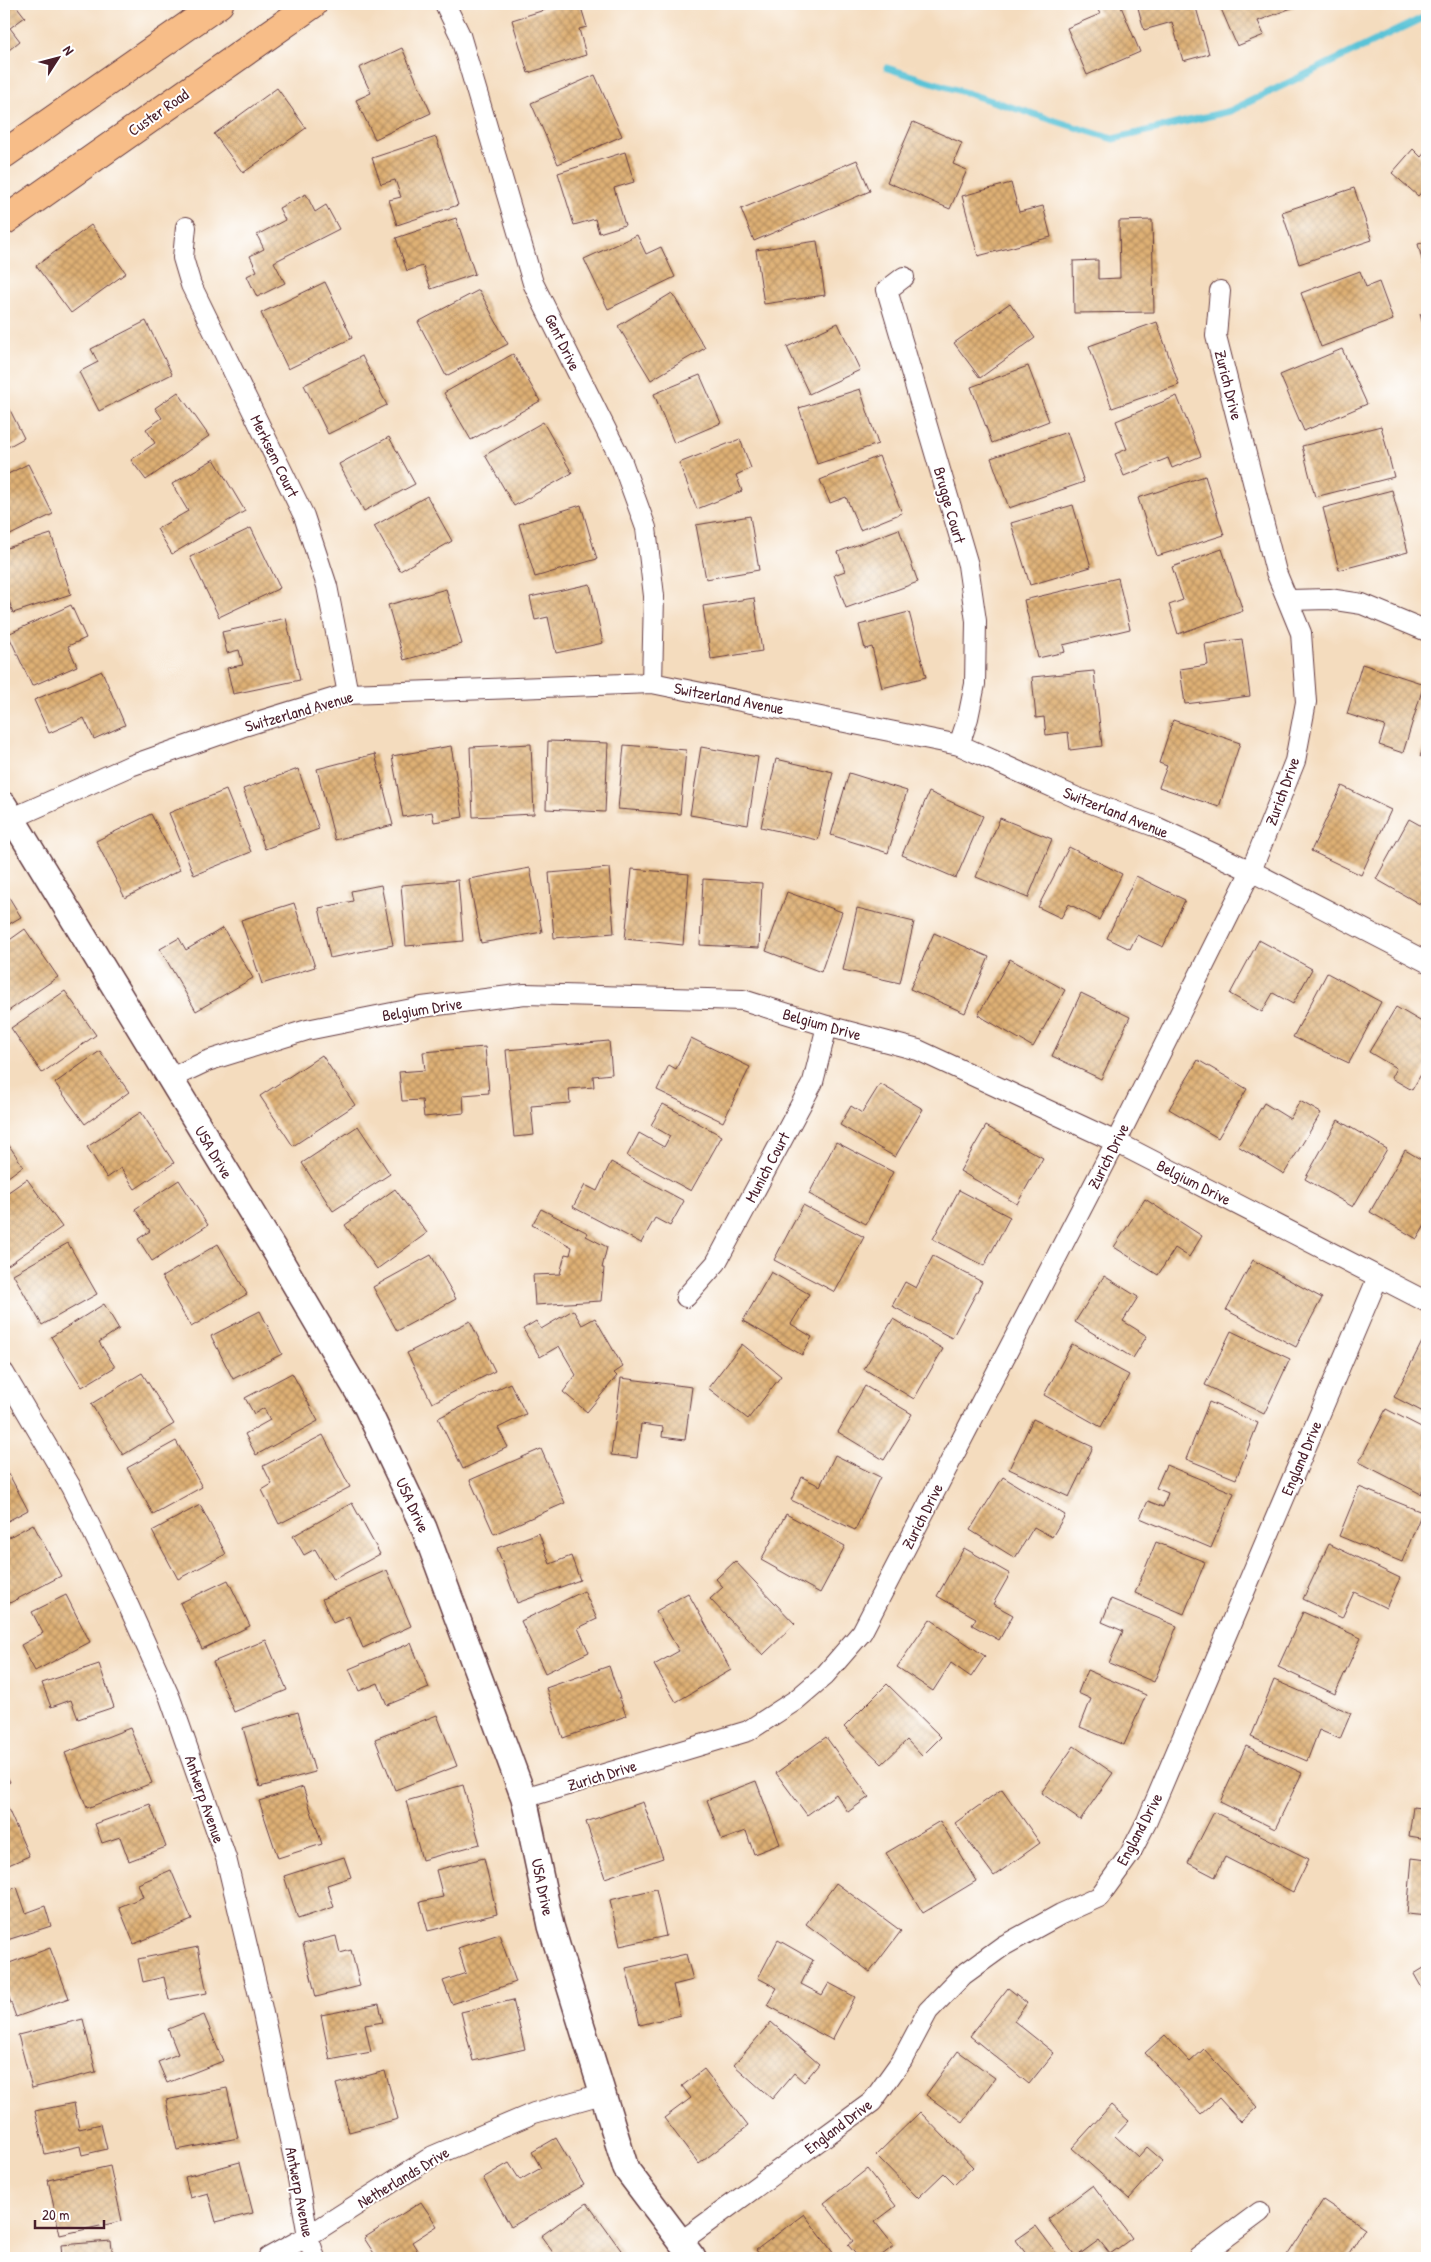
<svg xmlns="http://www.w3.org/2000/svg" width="1431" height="2262" viewBox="0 0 1431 2262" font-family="'Patrick Hand',sans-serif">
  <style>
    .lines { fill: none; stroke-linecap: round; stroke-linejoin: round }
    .stream { stroke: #5ac3d7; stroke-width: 7 }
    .building { fill: url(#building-cross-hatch) }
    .minor-casing { stroke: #643b41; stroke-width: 22 }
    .tertiary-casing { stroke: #643b41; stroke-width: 28 }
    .primary-casing { stroke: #643b41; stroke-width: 30 }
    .minor { stroke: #fff; stroke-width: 20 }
    .tertiary { stroke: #fff; stroke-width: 25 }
    .primary { stroke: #f7bd88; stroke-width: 28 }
    .labels { text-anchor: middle; stroke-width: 4; stroke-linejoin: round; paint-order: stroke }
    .street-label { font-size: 16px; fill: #4a1f2b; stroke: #fff }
  </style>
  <defs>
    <pattern id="building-cross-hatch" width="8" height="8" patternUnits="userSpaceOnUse" patternTransform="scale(1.25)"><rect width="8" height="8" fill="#deb075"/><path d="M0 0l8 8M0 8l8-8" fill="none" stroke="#b68f60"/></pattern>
  </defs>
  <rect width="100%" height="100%" fill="#fff"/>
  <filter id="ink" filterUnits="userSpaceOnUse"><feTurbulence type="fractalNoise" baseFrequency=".02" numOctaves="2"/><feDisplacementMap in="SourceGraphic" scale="10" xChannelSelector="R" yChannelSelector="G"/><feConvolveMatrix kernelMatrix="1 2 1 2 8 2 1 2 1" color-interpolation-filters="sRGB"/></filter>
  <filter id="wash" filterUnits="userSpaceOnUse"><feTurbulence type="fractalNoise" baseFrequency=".0096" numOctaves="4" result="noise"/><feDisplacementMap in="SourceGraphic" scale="20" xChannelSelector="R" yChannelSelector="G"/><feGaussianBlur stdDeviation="1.12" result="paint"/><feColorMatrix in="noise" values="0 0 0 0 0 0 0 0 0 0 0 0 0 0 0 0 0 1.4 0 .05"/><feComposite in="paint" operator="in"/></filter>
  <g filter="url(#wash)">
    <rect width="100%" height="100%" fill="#f4dcbe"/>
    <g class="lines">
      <path class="stream" d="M887 68 1113 139 1230 111 1427 16"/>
    </g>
    <g id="blocks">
      <path class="building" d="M4 4H15L25 17 10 28 20 41 4 54Z
        M564 4H580L587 27 579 29 586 55 528 73 512 20Z
        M1095 4H1120L1140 52 1087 75 1067 28 1100 14Z
        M1137 4H1195L1209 54 1183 61 1172 22 1144 30Z
        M1219 4H1292L1294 7 1258 21 1264 35 1237 46Z
        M402 48 431 113 375 139 356 100 371 93 359 68Z
        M595 75 622 136 558 164 531 103Z
        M277 88 306 128 243 173 214 134Z
        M913 122 962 143 953 164 967 170 950 209 887 182Z
        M436 137 458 205 397 225 389 200 401 197 395 180 381 184 372 158Z
        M1413 149 1421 157 1427 150V186L1418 196 1392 173Z
        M625 152 634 182 614 188 625 225 599 233 595 219 574 225 558 173Z
        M857 160 870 191 754 241 741 209Z
        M1011 183 1019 212 1043 206 1051 237 978 256 962 196Z
        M1354 188 1372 240 1299 264 1282 212Z
        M306 194 315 212 326 205 339 229 274 262 285 283 257 297 247 276 257 271 250 256 264 249 257 235 285 220 279 208Z
        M456 218 475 274 431 289 423 266 407 271 396 238Z
        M1152 220 1154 312 1074 313 1073 261 1098 260V279L1120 278 1119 221Z
        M91 225 126 273 71 313 36 266Z
        M637 235 646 254 661 247 675 277 608 309 584 259Z
        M817 241 825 295 764 304 756 250Z
        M1427 242V279L1418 244Z
        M1360 271 1366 287 1379 282 1393 320 1321 347 1301 293Z
        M325 282 352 338 288 369 261 313Z
        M479 290 508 344 446 376 418 322Z
        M672 293 705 348 651 380 618 326Z
        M1010 303 1035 338 980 378 954 343Z
        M1427 313V339L1420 314Z
        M146 321 172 374 99 411 79 372 98 362 91 349Z
        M1157 322 1179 385 1112 408 1089 346Z
        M838 323 860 370 809 394 787 347Z
        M1342 349 1367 404 1304 431 1280 375Z
        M513 354 540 401 471 440 444 393Z
        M362 356 387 405 328 434 304 385Z
        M1028 366 1049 421 992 443 971 387Z
        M700 375 721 423 674 443 654 394Z
        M860 389 878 444 817 464 799 408Z
        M178 392 209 436 146 480 131 460 155 443 146 429 162 418 155 408Z
        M1177 396 1201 456 1172 468 1168 458 1124 476 1115 454 1127 449 1116 421Z
        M4 398 24 438 4 449Z
        M543 422 572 473 514 506 485 455Z
        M1381 426 1394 477 1315 497 1302 446Z
        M1067 432 1084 482 1009 508 991 458Z
        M389 437 415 484 364 511 339 464Z
        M740 439 751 468 736 475 742 491 697 509 679 463Z
        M879 456 902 513 860 530 846 497 830 503 820 480Z
        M214 459 245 511 172 554 157 529 188 511 172 484Z
        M28 464 53 514 4 538V476Z
        M1205 476 1224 535 1157 556 1138 498Z
        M1392 490 1408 552 1339 570 1323 508Z
        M427 496 452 541 400 571 374 526Z
        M581 505 597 559 535 577 519 524Z
        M1073 505 1091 567 1030 585 1011 523Z
        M750 516 759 570 706 579 696 525Z
        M251 528 280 588 219 617 190 557Z
        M899 529 918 582 846 608 834 575 845 571 838 552Z
        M51 534 71 594 13 613 4 586V549Z
        M1222 549 1243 611 1178 634 1169 605 1183 600 1172 567Z
        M1118 578 1130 629 1063 645 1065 652 1038 658 1024 600Z
        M590 584 603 643 556 653 548 617 535 620 530 597Z
        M446 589 462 644 404 660 388 605Z
        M754 598 762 651 711 659 703 606Z
        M71 605 86 638 68 646 77 666 32 686 8 634Z
        M909 612 926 677 882 688 872 647 865 649 859 625Z
        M286 618 300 680 233 694 227 668 243 665 239 650 227 653 222 632Z
        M1242 639 1250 696 1185 704 1180 669 1208 665 1205 644Z
        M1362 664 1424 684 1403 753 1379 745 1385 726 1347 714Z
        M102 671 125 725 94 739 84 718 49 733 34 700Z
        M1094 671 1102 746 1070 750 1068 732 1046 735 1044 717 1036 718 1032 677Z
        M1173 720 1240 743 1219 807 1159 787 1167 766 1159 763Z
        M548 741 608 743 605 812 546 809Z
        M1427 741V760L1420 756Z
        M531 744 534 814 473 817 470 747Z
        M624 745 686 750 680 814 618 809Z
        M451 746 463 817 434 822 432 812 403 817 392 756Z
        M701 747 758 757 748 825 690 815Z
        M375 754 393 825 335 840 317 769Z
        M776 759 833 772 818 840 761 827Z
        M298 769 319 829 265 849 243 789Z
        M849 773 907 791 888 853 831 835Z
        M1342 786 1391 810 1361 875 1311 851Z
        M226 790 251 852 194 875 169 813Z
        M929 792 983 816 956 878 902 855Z
        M151 814 180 870 125 898 96 841Z
        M1000 818 1052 839 1028 898 976 877Z
        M1409 819 1427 829V902L1425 907 1376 879Z
        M1069 847 1122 874 1099 920 1069 904 1061 918 1038 907Z
        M530 868 542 932 481 943 469 879Z
        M609 868 614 933 554 938 549 873Z
        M632 869 689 874 683 945 625 939Z
        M1136 876 1185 900 1163 947 1137 935 1130 949 1107 938Z
        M703 879 762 883 759 948 700 945Z
        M458 880 463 941 406 946 401 885Z
        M381 885 393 945 330 958 319 908 353 901 351 891Z
        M4 889 21 917 4 927Z
        M787 892 842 912 821 972 766 951Z
        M294 903 315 967 262 984 241 920Z
        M857 908 914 922 900 983 843 970Z
        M223 928 253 978 196 1011 160 949 179 938 186 950Z
        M25 929 58 977 4 1014V944Z
        M934 933 989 957 965 1013 910 989Z
        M1259 940 1312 969 1293 1004 1273 993 1262 1012 1230 994Z
        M1010 959 1065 990 1033 1047 978 1015Z
        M1327 973 1381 1002 1349 1063 1293 1037Z
        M65 991 96 1035 42 1073 11 1028Z
        M1081 993 1130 1017 1101 1079 1052 1056Z
        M1396 1007 1427 1025V1064L1412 1090 1391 1078 1396 1068 1369 1052Z
        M691 1038 750 1067 723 1122 657 1090 669 1065 676 1069Z
        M609 1041 612 1074 593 1076 594 1087 569 1089 570 1103 531 1106 534 1135 514 1137 506 1050Z
        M485 1047 489 1093 463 1095 464 1113 424 1117 422 1100 402 1101 399 1072 425 1070 423 1052Z
        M100 1051 129 1092 85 1124 55 1083Z
        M322 1055 355 1105 293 1146 260 1096Z
        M1198 1060 1247 1089 1218 1138 1169 1109Z
        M880 1084 923 1109 895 1157 840 1125 851 1106 862 1113Z
        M1300 1101 1321 1113 1284 1174 1238 1146 1264 1103 1290 1119Z
        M663 1104 722 1136 691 1191 627 1156 639 1133 664 1147 670 1136 651 1125Z
        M141 1112 174 1163 135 1189 121 1168 107 1178 87 1147Z
        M1338 1120 1387 1149 1353 1207 1305 1179Z
        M358 1126 390 1174 333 1211 302 1163Z
        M986 1126 1043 1158 1017 1204 960 1171Z
        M4 1138 23 1166 4 1180Z
        M836 1142 893 1172 866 1224 809 1194Z
        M1405 1150 1427 1163V1222L1417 1239 1370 1212Z
        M611 1162 684 1201 670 1226 655 1218 641 1243 573 1207 585 1185 597 1191Z
        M27 1179 62 1227 8 1265 4 1259V1195Z
        M179 1180 208 1225 152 1261 138 1239 150 1231 135 1209Z
        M395 1189 427 1233 377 1269 345 1225Z
        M959 1190 1010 1217 984 1266 933 1239Z
        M1145 1199 1202 1236 1189 1257 1175 1248 1158 1275 1114 1247Z
        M803 1205 864 1237 835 1292 774 1260Z
        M541 1209 588 1233 586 1236 607 1247 602 1268H604L601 1301 535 1305 533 1275 560 1274 565 1254 570 1255 572 1247 532 1225Z
        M68 1243 97 1294 42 1325 13 1274Z
        M218 1244 247 1294 191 1327 162 1277Z
        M431 1255 456 1299 397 1331 373 1287Z
        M933 1256 982 1282 952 1338 892 1306 905 1282 916 1288Z
        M1253 1260 1322 1298 1296 1347 1226 1310Z
        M771 1272 809 1294 791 1324 812 1337 802 1355 743 1321Z
        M1104 1276 1138 1297 1123 1321 1147 1336 1133 1358 1075 1322Z
        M104 1304 119 1329 99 1342 115 1367 82 1387 51 1337Z
        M573 1310 582 1325 595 1318 623 1367 614 1373 617 1376 587 1412 563 1392 576 1375 559 1346 540 1357 523 1329 536 1321 541 1329Z
        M260 1311 282 1354 233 1379 211 1336Z
        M893 1319 943 1349 914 1399 864 1369Z
        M470 1321 495 1371 432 1403 407 1353Z
        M1231 1331 1290 1359 1264 1414 1205 1385Z
        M1422 1342 1427 1345V1414L1394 1397Z
        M742 1344 781 1376 748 1419 708 1388Z
        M1072 1344 1129 1375 1101 1427 1044 1395Z
        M142 1373 174 1424 123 1455 91 1404Z
        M292 1373 318 1421 256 1455 245 1434 270 1420 264 1408 254 1414 245 1398Z
        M621 1378 692 1387 685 1440 662 1437 663 1427 641 1424 637 1458 611 1455Z
        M510 1383 526 1414 498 1428 508 1447 463 1469 438 1418Z
        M865 1386 912 1414 884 1460 838 1432Z
        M1209 1402 1258 1423 1236 1479 1186 1459Z
        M1386 1409 1427 1430V1481L1421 1494 1359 1462Z
        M1033 1419 1093 1447 1069 1497 1009 1469Z
        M323 1435 350 1487 279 1524 262 1490 272 1484 263 1466Z
        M176 1441 202 1487 153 1514 127 1468Z
        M541 1449 565 1503 494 1534 470 1480Z
        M835 1455 880 1477 855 1530 791 1500 802 1477 820 1486Z
        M4 1465 28 1510 4 1523Z
        M1166 1465 1234 1493 1211 1548 1140 1518 1148 1501 1163 1507 1168 1493 1156 1488Z
        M1003 1477 1065 1515 1052 1537 1034 1527 1015 1558 970 1530Z
        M1359 1487 1422 1512 1402 1562 1339 1536Z
        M352 1503 380 1554 333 1580 315 1549 304 1555 293 1536Z
        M200 1505 226 1554 178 1579 152 1531Z
        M786 1514 845 1546 820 1593 761 1560Z
        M33 1524 61 1576 6 1605 4 1600V1540Z
        M539 1533 550 1564 571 1556 580 1580 517 1603 497 1548Z
        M1156 1542 1205 1562 1184 1614 1135 1593Z
        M1329 1544 1400 1578 1386 1608 1354 1592 1342 1618 1303 1599Z
        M964 1548 1010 1574 993 1604 1013 1615 999 1640 972 1625 976 1618 937 1596Z
        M735 1561 795 1624 763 1655 710 1599 723 1587 716 1579Z
        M387 1570 411 1626 363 1648 349 1616 333 1623 322 1599Z
        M228 1580 250 1626 202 1649 180 1603Z
        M584 1591 597 1619 578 1628 589 1652 545 1673 521 1621Z
        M688 1593 731 1670 676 1702 654 1665 679 1651 656 1611Z
        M66 1595 90 1642 35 1671 21 1645 43 1633 32 1612Z
        M1111 1599 1177 1626 1154 1682 1109 1663 1123 1631 1102 1622Z
        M1303 1612 1361 1638 1335 1694 1278 1667Z
        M930 1619 985 1656 971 1677 951 1663 933 1691 897 1667Z
        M266 1640 287 1690 234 1712 213 1662Z
        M411 1643 429 1688 387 1705 378 1683 359 1691 349 1669Z
        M99 1664 114 1707 78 1719 71 1700 51 1707 42 1683Z
        M609 1666 626 1716 563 1738 546 1688Z
        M1087 1670 1146 1695 1124 1745 1080 1727 1091 1699 1078 1693Z
        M1274 1680 1351 1713 1340 1739 1319 1730 1307 1761 1251 1737Z
        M887 1684 941 1737 922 1756 907 1740 882 1764 844 1727Z
        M298 1712 315 1772 260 1787 243 1728Z
        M437 1715 457 1766 395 1790 375 1739Z
        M130 1728 152 1783 87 1808 65 1753Z
        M826 1737 869 1797 848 1812 836 1794 807 1815 776 1773Z
        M1074 1746 1113 1773 1080 1820 1041 1793Z
        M1246 1746 1302 1773 1275 1829 1220 1802Z
        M4 1770 10 1782 4 1785Z
        M756 1781 780 1844 754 1854 746 1831 722 1840 707 1800Z
        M463 1785 480 1844 422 1860 406 1801Z
        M303 1787 322 1844 278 1858 259 1801Z
        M1002 1789 1040 1843 994 1876 955 1823Z
        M5 1802 29 1856 4 1867V1803Z
        M643 1802 663 1858 605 1878 586 1822Z
        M150 1804 166 1847 129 1861 120 1837 102 1843 95 1824Z
        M1413 1807 1427 1809V1839L1409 1836Z
        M1214 1812 1309 1859 1293 1892 1225 1857 1215 1877 1188 1863Z
        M940 1821 976 1881 923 1913 886 1853Z
        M344 1857 351 1877 327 1885 334 1907 298 1919 284 1876Z
        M484 1858 497 1914 428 1931 420 1902 443 1897 436 1870Z
        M1412 1858 1427 1860V1916L1407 1914Z
        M171 1870 192 1920 134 1944 119 1907 143 1897 138 1884Z
        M836 1883 901 1931 870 1972 806 1924Z
        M17 1887 26 1913 45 1906 51 1926 4 1941V1892Z
        M656 1889 666 1936 620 1946 610 1900Z
        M499 1934 516 1982 452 2004 443 1981 466 1973 458 1948Z
        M336 1936 340 1953 351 1950 360 1986 316 1997 303 1944Z
        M778 1940 813 1960 801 1984 822 1995 829 1983 855 1997 832 2040 767 2005 777 1988 758 1978Z
        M198 1947 207 1993 169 2000 164 1977 143 1982 138 1959Z
        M50 1948 69 1998 16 2017 4 1984V1965Z
        M686 1954 693 1980 673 1985 680 2015 640 2025 626 1968Z
        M1427 1966V1997L1414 1974Z
        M1008 1988 1027 2003 1014 2021 1054 2053 1029 2084 970 2036Z
        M513 2000 525 2049 473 2061 461 2012Z
        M379 2004 383 2022 365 2025 371 2052 330 2060 321 2015Z
        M204 2015 223 2061 167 2083 158 2062 178 2054 168 2029Z
        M83 2019 96 2072 32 2088 18 2035Z
        M771 2022 819 2064 804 2082 794 2073 772 2099 734 2065Z
        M1165 2035 1190 2062 1204 2049 1257 2107 1241 2122 1219 2098 1201 2114 1145 2053Z
        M958 2051 995 2078 963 2122 926 2095Z
        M704 2069 748 2126 699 2164 664 2118 691 2098 682 2086Z
        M385 2071 398 2119 349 2132 336 2084Z
        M227 2088 238 2138 177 2150 166 2100Z
        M74 2103 79 2129 101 2124 107 2149 82 2155 80 2146 45 2154 35 2111Z
        M1111 2105 1129 2121 1115 2136 1138 2157 1147 2147 1163 2161 1129 2199 1072 2148Z
        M920 2112 973 2167 955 2184 944 2173 918 2198 876 2155Z
        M556 2138 584 2185 511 2227 483 2178 509 2163 520 2180 541 2168 532 2152Z
        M240 2162 253 2213 216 2222 208 2193 190 2198 185 2177Z
        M110 2166 122 2221 60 2235 48 2180Z
        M867 2169 896 2206 875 2222 894 2246 878 2258H859L848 2245 853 2241 824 2203Z
        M1093 2185 1132 2238 1110 2254 1099 2240 1076 2257 1048 2219Z
        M1323 2200 1365 2228 1346 2258H1289L1287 2256Z
        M421 2202 437 2226 412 2242 422 2258H377L364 2238Z
        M587 2203 623 2253 616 2258H557L541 2236Z
        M804 2214 837 2258H762L756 2250Z
        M1036 2226 1060 2258H1029L1016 2240Z
        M111 2241 113 2258H62L61 2245Z"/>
    </g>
  </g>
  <g filter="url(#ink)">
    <use href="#blocks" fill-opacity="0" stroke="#643b41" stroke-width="1"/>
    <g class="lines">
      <defs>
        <path id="minor" d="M445 4 460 35 533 283 622 462 646 528 654 596 652 683
          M186 227 183 258 191 285 304 516 327 586 348 694
          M904 277 887 290 968 565 976 621 975 684 968 718 959 745
          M1289 600 1329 599 1362 604 1427 631
          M4 822 130 766 241 727 348 694 652 683 959 745 1075 797 1154 826 1251 871 1427 962
          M169 1079 207 1061 307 1030 422 1007 525 994 743 1000 827 1026 918 1050 1116 1142 1427 1302
          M686 1297 716 1263 813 1082 827 1026
          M4 1373 71 1487 125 1598 170 1698 226 1858 261 2004 297 2173 308 2236 315 2258
          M524 1798 748 1731 796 1700 824 1676 862 1632 1116 1142 1251 871 1295 761 1306 702 1301 633 1276 572 1216 336 1220 291
          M679 2243 872 2102 902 2060 928 2011 963 1975 1003 1946 1061 1914 1099 1897 1130 1854 1147 1821 1378 1277
          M268 2258 308 2236 433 2156 534 2113 602 2094
          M1198 2258 1260 2212"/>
        <path id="tertiary" d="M4 805 278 1256 366 1406 424 1528 524 1798 551 1926 626 2169 693 2258"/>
        <path id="primary" d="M4 154 219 4
          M4 221 313 4"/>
      </defs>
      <use href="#minor" class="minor-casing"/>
      <use href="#tertiary" class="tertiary-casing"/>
      <use href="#primary" class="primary-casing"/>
      <use href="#minor" class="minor"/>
      <use href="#tertiary" class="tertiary"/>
      <use href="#primary" class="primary"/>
    </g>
  </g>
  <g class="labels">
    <g class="street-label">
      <text transform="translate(158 112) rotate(-35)" y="6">Custer Road</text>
      <text transform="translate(563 342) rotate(64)" y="6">Gent Drive</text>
      <text transform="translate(1229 385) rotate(76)" y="6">Zurich Drive</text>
      <text transform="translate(275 456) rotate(64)" y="6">Merksem Court</text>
      <text transform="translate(950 505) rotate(74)" y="6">Brugge Court</text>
      <text transform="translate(729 698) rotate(11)" y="6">Switzerland Avenue</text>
      <text transform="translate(299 711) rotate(-16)" y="6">Switzerland Avenue</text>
      <text transform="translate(1282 791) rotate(-70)" y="6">Zurich Drive</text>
      <text transform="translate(1116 812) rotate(22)" y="6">Switzerland Avenue</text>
      <text transform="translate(422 1009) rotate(-9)" y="6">Belgium Drive</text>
      <text transform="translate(822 1024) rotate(16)" y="6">Belgium Drive</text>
      <text transform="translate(214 1152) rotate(59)" y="6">USA Drive</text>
      <text transform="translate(1108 1156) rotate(-63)" y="6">Zurich Drive</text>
      <text transform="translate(767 1167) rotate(-62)" y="6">Munich Court</text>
      <text transform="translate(1194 1182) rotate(27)" y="6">Belgium Drive</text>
      <text transform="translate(1301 1458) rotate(-67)" y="6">England Drive</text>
      <text transform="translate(413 1505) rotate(65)" y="6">USA Drive</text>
      <text transform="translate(922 1516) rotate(-63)" y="6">Zurich Drive</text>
      <text transform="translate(602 1775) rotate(-17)" y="6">Zurich Drive</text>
      <text transform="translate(205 1799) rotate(71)" y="6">Antwerp Avenue</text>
      <text transform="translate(1139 1829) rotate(-62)" y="6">England Drive</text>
      <text transform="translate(543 1887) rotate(78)" y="6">USA Drive</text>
      <text transform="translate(838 2126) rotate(-37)" y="6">England Drive</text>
      <text transform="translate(403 2177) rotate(-31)" y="6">Netherlands Drive</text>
      <text transform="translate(300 2192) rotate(79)" y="6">Antwerp Avenue</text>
    </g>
  </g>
  <rect width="1431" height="2262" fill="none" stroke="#fff" stroke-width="20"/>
  <g transform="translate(58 58) rotate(54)" stroke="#ffffff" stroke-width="4" paint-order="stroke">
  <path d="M0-4L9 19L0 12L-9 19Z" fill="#4a1f2b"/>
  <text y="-8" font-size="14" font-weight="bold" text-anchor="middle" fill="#4a1f2b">N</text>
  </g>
  <path d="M35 2220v8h69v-8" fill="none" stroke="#4a1f2b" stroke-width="2.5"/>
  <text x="42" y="2220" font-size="15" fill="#4a1f2b" stroke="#ffffff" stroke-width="4" paint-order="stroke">20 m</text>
</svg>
